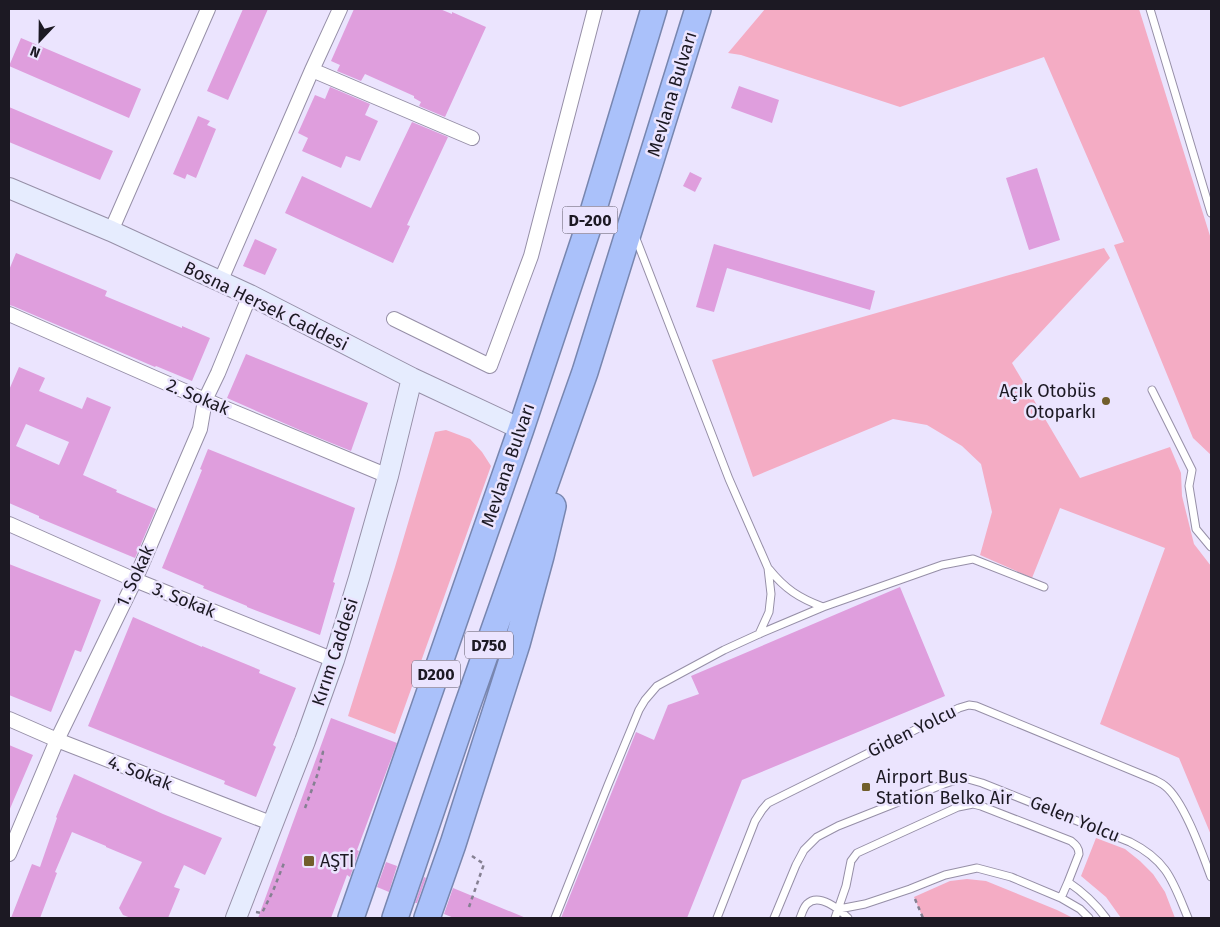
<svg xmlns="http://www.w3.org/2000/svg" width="1220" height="927" viewBox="0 0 1220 927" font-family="'Fira Sans',sans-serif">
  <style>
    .green { fill: #f4acc4 }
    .building { fill: #df9edd; fill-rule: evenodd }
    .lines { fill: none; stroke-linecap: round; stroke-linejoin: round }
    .lane-casing { stroke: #968fa7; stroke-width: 9 }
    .street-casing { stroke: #968fa7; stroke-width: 16 }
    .secondary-casing { stroke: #968fa7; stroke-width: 22 }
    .highway-casing { stroke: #7886af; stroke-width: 28 }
    .path { stroke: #858092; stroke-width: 2.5; stroke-dasharray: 4 4; stroke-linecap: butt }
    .lane { stroke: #fff; stroke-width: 7 }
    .street { stroke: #fff; stroke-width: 14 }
    .secondary { stroke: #e6ecfe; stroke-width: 20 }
    .highway { stroke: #aac1fa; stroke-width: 25 }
    .poi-dot { fill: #715e2c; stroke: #ebe4fe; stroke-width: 2 }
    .labels { text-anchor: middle; stroke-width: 5; stroke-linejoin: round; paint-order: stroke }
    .shield { fill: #ebe4fe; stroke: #5a5665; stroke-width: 1 }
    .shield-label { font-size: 16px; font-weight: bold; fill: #1c1923 }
    .street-label { font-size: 18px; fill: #1c1923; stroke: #ebe4fe }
    .poi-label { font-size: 18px; fill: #1c1923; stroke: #ebe4fe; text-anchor: start }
  </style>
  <rect width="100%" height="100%" fill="#ebe4fe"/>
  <path class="green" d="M765 9H1139L1211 239V455L1193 438 1114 245 1124 242 1044 57 900 107 741 55 728 53Z
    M1104 248 1110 258 1012 363 1080 478 1170 447 1181 473 1182 496 1194 544 1211 566V835L1179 758 1100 724 1165 548 1060 508 1032 578 980 555 992 512 981 464 962 446 927 425 893 419 753 477 712 360Z
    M446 430 470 439 482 452 491 466 395 734 348 716 395 567 435 432Z
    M1096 838 1125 849 1140 861 1153 874 1165 892 1175 918H1121L1106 897 1081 876Z
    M967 879 986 881 1057 910 1073 918H923L914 897 950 881Z"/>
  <path class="building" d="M243 9H268L228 100 207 91Z
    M354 9H440L452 14V12L486 27 445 117 419 106 421 102 414 98V96L365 74 361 81 337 71 340 65 331 61Z
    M21 38 141 89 129 118 9 66Z
    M739 86 779 100 772 123 731 108Z
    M330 87 370 104 365 115 378 121 360 161 346 156 341 168 302 151 308 138 298 133 315 95 325 99Z
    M9 107 113 151 100 180 9 142Z
    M198 116 210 121 207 125 216 129 196 178 187 174 185 179 173 174Z
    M412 122 448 137 407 225 410 226 393 263 285 213 302 176 371 208Z
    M1037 168 1060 240 1029 250 1006 178Z
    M690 172 702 178 695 192 683 186Z
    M255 239 277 249 265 275 243 266Z
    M714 244 875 291 870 310 727 268 714 312 696 307Z
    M16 253 107 291 105 296 182 328V326L210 338 192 381 156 366 155 367 13 306 9 305V270Z
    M246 354 368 403 351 451 302 431 227 398Z
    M19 367 45 378 39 391 82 409 87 397 111 407 83 475 117 490 116 492 156 509 135 558 39 518V516L9 503V390ZM26 424 69 442 59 465 16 446Z
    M208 449 355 508 333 582 335 583 320 635 247 607V606L203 588 204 586 162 568 202 470 200 469Z
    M9 564 101 600 81 652 75 650 51 712 9 695Z
    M900 587 945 696 742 780 687 918H561L636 732 654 740 668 705 699 694 691 676Z
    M133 617 202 647V646L260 670 259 673 296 688 273 745 276 747 256 797 224 784 225 781 88 726 113 666Z
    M331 718 397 743 357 850 359 851 350 877 347 875 331 918H258Z
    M9 745 33 755 9 811Z
    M74 774 163 814 222 838 205 875 184 865 174 887 180 889 168 918H131L123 915 119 908 142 862 106 847V846L72 832 55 872 57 873 40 918H11L32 864 40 867 57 818 56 817Z
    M386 862 397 866 389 892 377 887Z
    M424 877 426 878 417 903H415Z
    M453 888 526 918H454L444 914Z"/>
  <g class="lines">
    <defs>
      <path id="lane" d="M1150 9 1211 213
        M635 236 729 479 768 568 771 594 769 612 759 634
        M1152 390 1192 470 1189 486 1196 529 1211 547
        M769 569C785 589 799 598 823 607
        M1061 898 1068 882
        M839 909 865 904 910 889 945 875 977 868 1011 877 1061 898 1080 909 1089 918
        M555 918 608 785 639 710 645 700 657 686 724 650 759 634 823 607 942 565 973 559 1044 587
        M717 918 755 821 762 810 768 803 959 708 969 705 976 706 1155 780C1158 782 1162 783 1165 786 1184 801 1202 853 1211 877
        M774 918 796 865 804 850 817 837 838 826 944 784 956 780 968 779 982 783 1130 842C1168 861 1173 882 1188 918
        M800 918C802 914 803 908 807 904 819 892 840 910 848 918
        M835 918 846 886 851 861 857 853 958 807 973 804 981 806 1071 841C1076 845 1079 848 1079 854L1068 882C1083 892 1095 903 1106 918"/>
      <path id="street" d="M312 70 472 138
        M111 231 208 9
        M220 282 312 70 340 9
        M9 314 205 400 388 476
        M394 319 490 366 531 256 595 9
        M9 524 135 580 334 660
        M9 719 57 740 273 824
        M9 854 57 740 135 580 200 429 205 400 218 373 250 295"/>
      <path id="secondary" d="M9 188 111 231 250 295 412 378 521 429
        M236 918 305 741 334 660 359 578 388 476 412 378"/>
      <path id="highway" d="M351 918 521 429 589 225 654 9
        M395 918 466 709 585 372 698 9
        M427 918 453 844 517 644 541 556 553 506"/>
    </defs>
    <use href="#lane" class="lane-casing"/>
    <use href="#street" class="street-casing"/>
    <use href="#secondary" class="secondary-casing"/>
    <use href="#highway" class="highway-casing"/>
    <path class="path" d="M305 808 318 773 323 752 319 749
      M915 899 923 918
      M469 907 484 864 469 854
      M256 912 262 913 273 891 284 863"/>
    <use href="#lane" class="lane"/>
    <use href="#street" class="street"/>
    <use href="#secondary" class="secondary"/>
    <use href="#highway" class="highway"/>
  </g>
  <g class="poi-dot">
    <circle cx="1106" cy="401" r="5"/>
    <rect x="861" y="782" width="10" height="10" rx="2.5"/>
    <rect x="303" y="855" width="12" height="12" rx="2.5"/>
  </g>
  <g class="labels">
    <g class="shield">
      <rect x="562.5" y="206.5" width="55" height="27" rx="4"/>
      <rect x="465" y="631.5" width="48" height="27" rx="4"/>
      <rect x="412" y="660.5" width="48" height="27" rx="4"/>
    </g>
    <g class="shield-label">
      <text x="590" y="226">D-200</text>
      <text x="489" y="651">D750</text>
      <text x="436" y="680">D200</text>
    </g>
    <g class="street-label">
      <text transform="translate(672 94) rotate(-73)" y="6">Mevlana Bulvarı</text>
      <text transform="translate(266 306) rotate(26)" y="6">Bosna Hersek Caddesi</text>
      <text transform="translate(198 397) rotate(23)" y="6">2. Sokak</text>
      <text transform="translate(508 465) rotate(-71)" y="6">Mevlana Bulvarı</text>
      <text transform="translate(135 576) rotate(-65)" y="6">1. Sokak</text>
      <text transform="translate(184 600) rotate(22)" y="6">3. Sokak</text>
      <text transform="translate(335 652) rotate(-72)" y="6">Kırım Caddesi</text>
      <text transform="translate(912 731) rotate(-26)" y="6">Giden Yolcu</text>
      <text transform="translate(140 773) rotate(21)" y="6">4. Sokak</text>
      <text transform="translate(1075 819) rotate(22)" y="6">Gelen Yolcu</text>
    </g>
    <g class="poi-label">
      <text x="1096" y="397" text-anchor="end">Açık Otobüs<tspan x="1096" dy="21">Otoparkı</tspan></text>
      <text x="876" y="783">Airport Bus<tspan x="876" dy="21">Station Belko Air</tspan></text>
      <text x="320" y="867">AŞTİ</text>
    </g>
  </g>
  <rect width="1220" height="927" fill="none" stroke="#1c1923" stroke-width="20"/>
  <g transform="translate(40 40) rotate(202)" stroke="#ebe4fe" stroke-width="4" paint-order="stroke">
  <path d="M0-4L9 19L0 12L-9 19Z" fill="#1c1923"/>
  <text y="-8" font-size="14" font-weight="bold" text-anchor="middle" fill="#1c1923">N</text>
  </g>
</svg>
